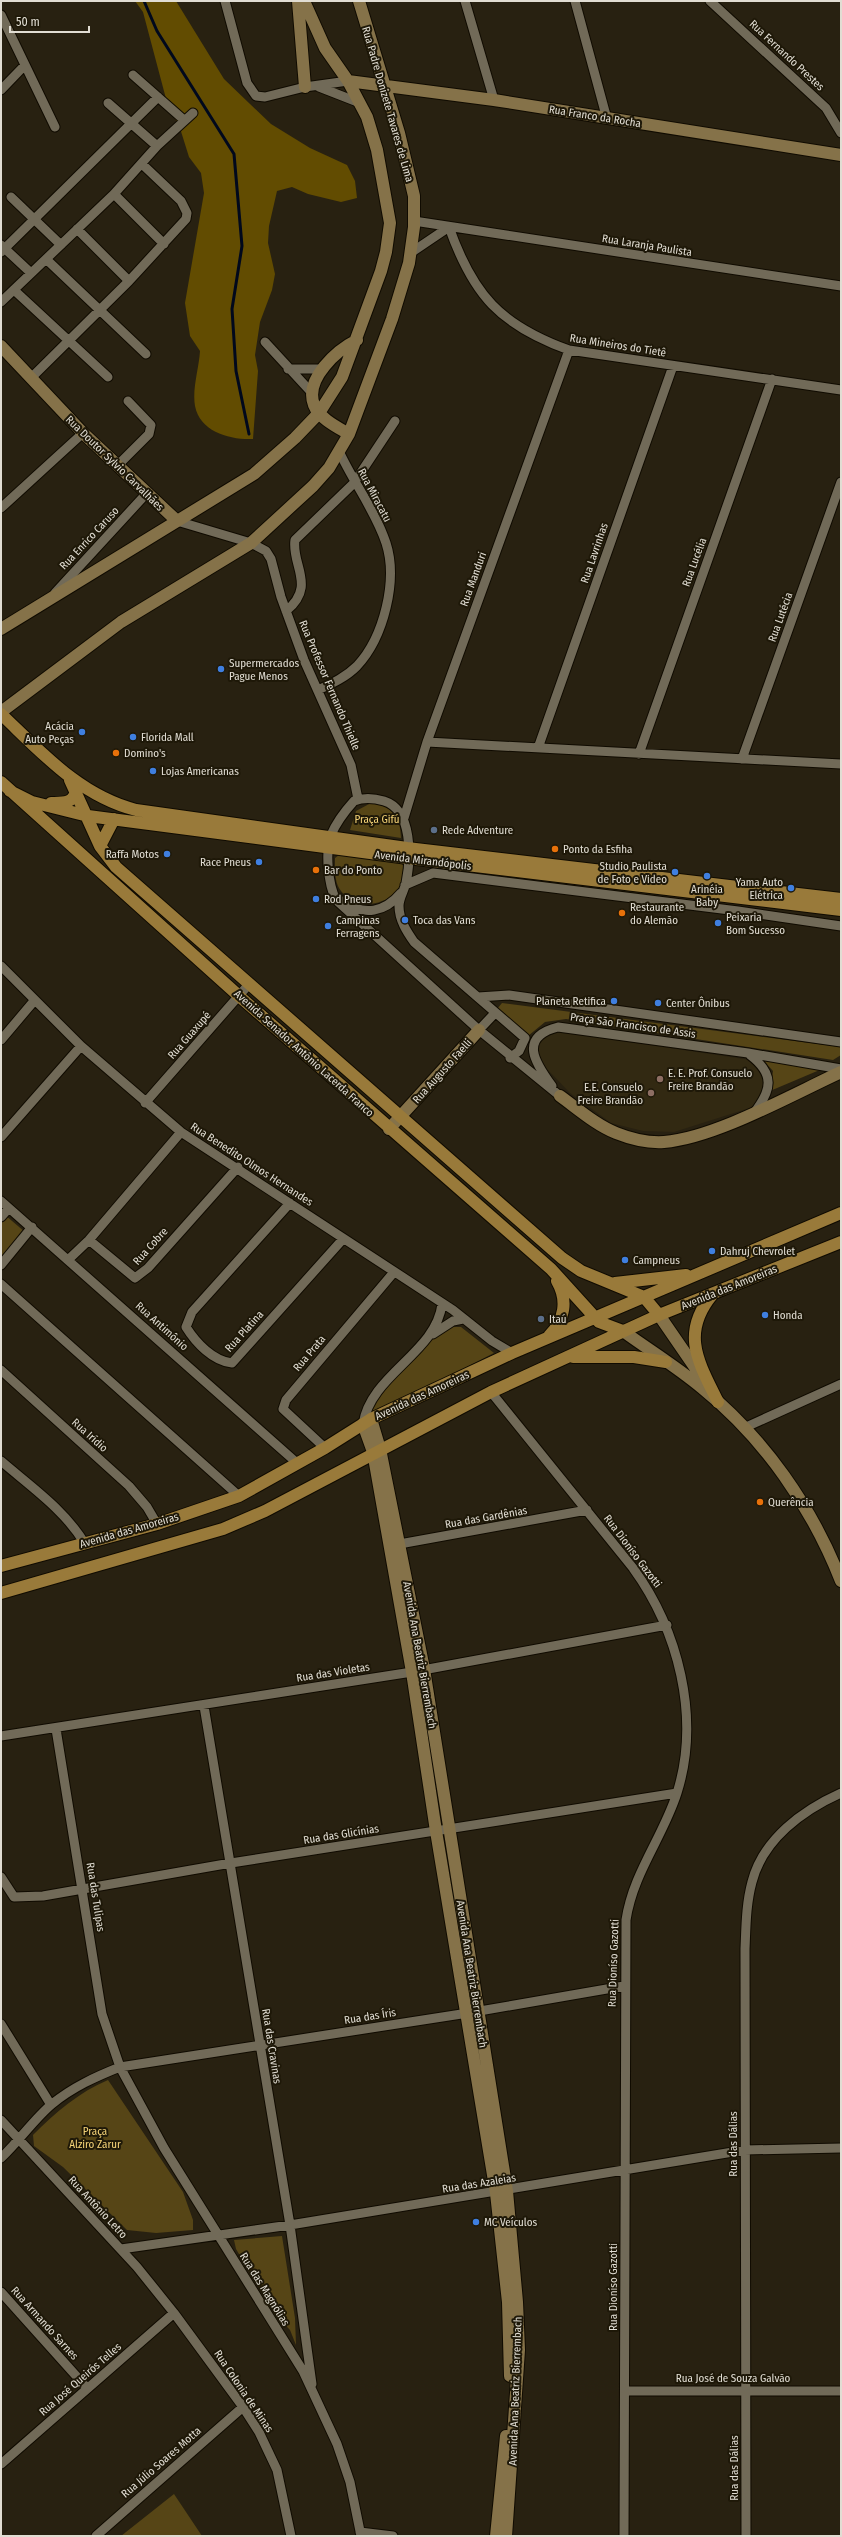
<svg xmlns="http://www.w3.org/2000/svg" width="842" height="2537" viewBox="0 0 842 2537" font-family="'Fira Sans Condensed',sans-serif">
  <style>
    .built { fill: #322912 }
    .green { fill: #564516 }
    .forest { fill: #624c01 }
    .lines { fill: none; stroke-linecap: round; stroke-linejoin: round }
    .stream { stroke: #00081c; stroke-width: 3 }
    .street-casing { stroke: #100b01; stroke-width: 11 }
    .secondary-casing { stroke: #100b01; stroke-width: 14 }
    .primary-casing { stroke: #100b01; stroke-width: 14 }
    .street { stroke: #716a58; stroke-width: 9 }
    .secondary { stroke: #857249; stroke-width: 12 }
    .primary { stroke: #997a3a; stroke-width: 12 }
    .shop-dot { fill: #3f7fe0; stroke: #1e1808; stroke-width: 1.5 }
    .food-dot { fill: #e8710a; stroke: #1e1808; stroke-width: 1.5 }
    .service-dot { fill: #5c6f8a; stroke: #1e1808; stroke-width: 1.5 }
    .education-dot { fill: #8d6e63; stroke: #1e1808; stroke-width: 1.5 }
    .labels { text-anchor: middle; stroke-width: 4; stroke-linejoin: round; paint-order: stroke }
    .street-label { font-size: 11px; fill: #e1ddd3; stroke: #1e1808 }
    .poi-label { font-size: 11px; fill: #e1ddd3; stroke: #1e1808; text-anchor: start }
    .park-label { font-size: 11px; fill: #f5d377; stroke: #1e1808 }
  </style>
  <rect width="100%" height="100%" fill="#282111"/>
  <path class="built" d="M555 1031 751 1060 762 1071 765 1087 756 1106 674 1132 643 1131 611 1123 570 1093 547 1069 536 1052 537 1044Z"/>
  <path class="green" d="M371 803C394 807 400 815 401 838L350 830 356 811Z
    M339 855 398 861 405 867C404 871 404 877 402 882 393 906 356 912 341 891 334 882 335 870 335 858Z
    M502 1003 841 1047V1055L833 1060 566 1019 545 1022 528 1036 497 1009Z
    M764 1061 822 1069 770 1091 773 1071Z
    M5 1215 25 1232 1 1261V1220Z
    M451 1327H461L494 1353 368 1417C387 1381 415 1346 451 1327Z
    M108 2080 183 2192 193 2220V2230L156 2233 127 2230 63 2167 34 2146 33 2135C55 2113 79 2092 108 2080Z
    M282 2236 295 2318 296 2345 290 2330 275 2314 236 2249 234 2240Z
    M174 2494 202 2536H121Z"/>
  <path class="forest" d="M135 1H176L224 79 271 124 310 148 347 165 355 181 357 198 341 202 308 194 292 187 277 191 269 226 268 243 275 274 272 290 260 322 255 355 258 371 253 439C230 440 200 432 195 406 192 389 199 368 200 351L190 336 185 303 204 193 201 173 189 157 179 125 169 110 143 12Z"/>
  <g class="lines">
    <path class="stream" d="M144 1 157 31 234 154 242 246 232 309 236 371 249 434"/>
    <defs>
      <path id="street" d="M225 1 247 83 256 96 265 97 305 87 348 81
        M465 1 494 100
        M575 1 607 119
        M710 1 826 108 841 133
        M1 15 55 127
        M133 75 184 120
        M319 87 360 103
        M1 90 25 65
        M108 103 157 146
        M114 194 164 244
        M11 197 61 245
        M414 221 841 286
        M449 227C473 295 500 325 569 350L841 390
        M77 229 129 281
        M1 245 31 273
        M1 252 158 97
        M412 252 449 227
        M46 259 146 354
        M14 290 108 377
        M1 302 114 194 157 146 193 113
        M265 342 312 393
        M288 369H324
        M31 378 129 281 186 219 187 213 181 201 142 164
        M117 466 149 434 151 425 128 401
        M1 508 83 433
        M177 521 251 543 266 551 271 559 281 597 304 660 351 765 358 799
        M55 593 146 494
        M286 611C317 586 291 565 295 540L354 483 395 421
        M318 690C333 683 346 677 357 666 384 637 398 580 386 543 375 510 353 482 339 451
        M427 742 841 764
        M538 748 673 366
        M639 754 772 379
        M742 759 841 482
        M404 818 427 742 569 350
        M405 885 433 873 738 911 841 926
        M343 901C364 917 385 912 401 893
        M1 966 81 1046 181 1132 453 1310 492 1341 512 1353
        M478 997 509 995 841 1042
        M479 1030 495 1013
        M1 1040 34 1001
        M750 1055C775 1074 772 1090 754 1113
        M510 1058 519 1051 525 1038 414 942C407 932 399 920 399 906 399 898 404 891 406 883 411 858 413 810 384 801 374 798 364 797 354 801 345 811 336 823 331 835 325 852 328 884 336 900L479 1030 560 1096
        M552 1086C535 1063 518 1037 558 1027L748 1053 841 1069
        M145 1103 250 983
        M1 1137 81 1046
        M1 1201 297 1463
        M290 1203 192 1312 186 1327C196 1343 213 1361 232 1363L343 1239
        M1 1217 9 1208
        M89 1240 135 1278 148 1268 238 1167
        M69 1259 89 1240 181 1132
        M1 1265 32 1227
        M1 1284 239 1496
        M433 1334 453 1321 463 1319
        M1 1370 129 1486 147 1507 157 1524
        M491 1392 633 1568C678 1630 701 1717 677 1793 663 1837 633 1873 626 1920L624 2536
        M363 1424C371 1374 436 1353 442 1304
        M746 1427 841 1384
        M325 1448 283 1409 286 1400 394 1272
        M1 1461C30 1486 65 1510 85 1544
        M394 1545 587 1510
        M204 1706 290 2225 312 2384
        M56 1729 102 2014 120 2067 164 2148 303 2371 337 2444 350 2482 361 2536
        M1 1736 412 1672 667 1625
        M1 1877 14 1897 43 1896 231 1863 677 1793
        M1 2024 51 2105
        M1 2120 137 2267 174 2313 243 2407 259 2432 277 2470 291 2536
        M1 2158C19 2141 35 2118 52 2104 73 2087 95 2077 120 2067L468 2013 624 1986
        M121 2249 290 2225 745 2150 841 2148
        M1 2292 87 2388
        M625 2391H841
        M1 2464 174 2313
        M360 2532 393 2536
        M96 2536 243 2407
        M746 2536 745 1949C746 1926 746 1904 752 1882 763 1839 803 1810 841 1793"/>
      <path id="secondary" d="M298 1 305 87
        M348 81 494 100 841 155
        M1 346 83 433 177 521
        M349 434C337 427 319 418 314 405 304 379 337 350 357 340
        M1 629 254 474 295 438 319 413 342 377 381 271 386 252 390 223 377 150 367 117 348 81 325 48 304 1
        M1 712 121 622 251 543 313 486 329 468 349 434 392 319 409 263 414 227V196L399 133 359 1
        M560 1096C578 1109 596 1125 616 1133 631 1139 648 1143 664 1142 715 1138 793 1094 841 1072
        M389 1129 479 1030
        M659 1315 703 1379
        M623 1331C649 1350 677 1367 702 1388 764 1438 812 1507 841 1581
        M371 1419 380 1449 424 1669 507 2191 517 2302 519 2350 506 2536
        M363 1424 373 1452 412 1672 436 1831 496 2193 508 2302 510 2376
        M496 2536 506 2436"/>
      <path id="primary" d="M1 714C41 752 80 796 136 810L407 848 841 899
        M70 780 100 846 116 867 562 1258 581 1271 644 1297 659 1315
        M1 782 239 996 551 1269 599 1322 623 1331
        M10 791 32 802 88 816 408 858 841 910
        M51 803C63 803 74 804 76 790
        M100 846 114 819
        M615 1283 686 1275
        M712 1295C680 1334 699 1363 718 1402
        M549 1336C565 1320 568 1300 557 1281
        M573 1357H634L666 1362
        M1 1566 157 1524 239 1496 325 1448 371 1419 512 1353 841 1213
        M1 1593 223 1529 265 1511 491 1392 659 1315 841 1242"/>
    </defs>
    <use href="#street" class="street-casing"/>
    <use href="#secondary" class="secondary-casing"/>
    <use href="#primary" class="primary-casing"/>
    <use href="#street" class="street"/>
    <use href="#secondary" class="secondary"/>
    <use href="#primary" class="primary"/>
  </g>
  <g class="shop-dot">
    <circle cx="221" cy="669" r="4"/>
    <circle cx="82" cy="732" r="4"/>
    <circle cx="133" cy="737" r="4"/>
    <circle cx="153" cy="771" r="4"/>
    <circle cx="167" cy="854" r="4"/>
    <circle cx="259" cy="862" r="4"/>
    <circle cx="675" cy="872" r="4"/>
    <circle cx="707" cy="876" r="4"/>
    <circle cx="791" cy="888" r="4"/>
    <circle cx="316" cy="899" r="4"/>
    <circle cx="405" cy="920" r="4"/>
    <circle cx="718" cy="923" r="4"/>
    <circle cx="328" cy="926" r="4"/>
    <circle cx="614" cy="1001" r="4"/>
    <circle cx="658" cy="1003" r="4"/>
    <circle cx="712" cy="1251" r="4"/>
    <circle cx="625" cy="1260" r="4"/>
    <circle cx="765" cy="1315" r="4"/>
    <circle cx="476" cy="2222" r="4"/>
  </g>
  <g class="food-dot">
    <circle cx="116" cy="753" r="4"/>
    <circle cx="555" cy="849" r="4"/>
    <circle cx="316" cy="870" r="4"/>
    <circle cx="622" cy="913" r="4"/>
    <circle cx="760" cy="1502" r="4"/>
  </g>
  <g class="service-dot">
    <circle cx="434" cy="830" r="4"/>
    <circle cx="541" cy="1319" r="4"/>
  </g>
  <g class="education-dot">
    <circle cx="660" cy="1079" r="4"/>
    <circle cx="651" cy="1093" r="4"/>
  </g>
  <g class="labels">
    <g class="street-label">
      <text transform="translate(787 55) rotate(43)" y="4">Rua Fernando Prestes</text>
      <text transform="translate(388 104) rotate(74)" y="4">Rua Padre Donizete Tavares de Lima</text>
      <text transform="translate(595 116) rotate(9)" y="4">Rua Franco da Rocha</text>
      <text transform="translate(647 245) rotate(9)" y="4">Rua Laranja Paulista</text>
      <text transform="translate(618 345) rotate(9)" y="4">Rua Mineiros do Tietê</text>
      <text transform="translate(115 463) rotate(44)" y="4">Rua Doutor Sylvio Carvalhães</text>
      <text transform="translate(375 495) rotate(62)" y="4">Rua Miracatu</text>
      <text transform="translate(89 538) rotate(-47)" y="4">Rua Enrico Caruso</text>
      <text transform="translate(594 553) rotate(-71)" y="4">Rua Lavrinhas</text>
      <text transform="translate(694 562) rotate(-70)" y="4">Rua Lucélia</text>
      <text transform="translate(473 579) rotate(-70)" y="4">Rua Manduri</text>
      <text transform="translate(780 617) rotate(-70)" y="4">Rua Lutécia</text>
      <text transform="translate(330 685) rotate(67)" y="4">Rua Professor Fernando Thielle</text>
      <text transform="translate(423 860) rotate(7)" y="4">Avenida Mirandópolis</text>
      <text transform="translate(633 1025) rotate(8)" y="4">Praça São Francisco de Assis</text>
      <text transform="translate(189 1035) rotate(-49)" y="4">Rua Guaxupé</text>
      <text transform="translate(304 1053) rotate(42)" y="4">Avenida Senador Antônio Lacerda Franco</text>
      <text transform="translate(442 1071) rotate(-48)" y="4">Rua Augusto Faelli</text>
      <text transform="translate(252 1164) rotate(33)" y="4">Rua Benedito Olmos Hernandes</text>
      <text transform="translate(150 1246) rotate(-48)" y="4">Rua Cobre</text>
      <text transform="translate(729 1287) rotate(-22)" y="4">Avenida das Amoreiras</text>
      <text transform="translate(162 1326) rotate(42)" y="4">Rua Antimônio</text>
      <text transform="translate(244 1331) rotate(-48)" y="4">Rua Platina</text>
      <text transform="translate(309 1353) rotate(-50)" y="4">Rua Prata</text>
      <text transform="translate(422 1395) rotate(-25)" y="4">Avenida das Amoreiras</text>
      <text transform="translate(90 1435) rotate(42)" y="4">Rua Irídio</text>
      <text transform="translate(486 1517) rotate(-10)" y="4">Rua das Gardênias</text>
      <text transform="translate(129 1530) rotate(-16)" y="4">Avenida das Amoreiras</text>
      <text transform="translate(633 1551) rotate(53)" y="4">Rua Dioníso Gazotti</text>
      <text transform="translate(420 1655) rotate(80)" y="4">Avenida Ana Beatriz Bierrembach</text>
      <text transform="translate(333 1672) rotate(-9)" y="4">Rua das Violetas</text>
      <text transform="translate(341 1834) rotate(-9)" y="4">Rua das Glicínias</text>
      <text transform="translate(96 1897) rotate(81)" y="4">Rua das Tulipas</text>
      <text transform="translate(613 1963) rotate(-88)" y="4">Rua Dioníso Gazotti</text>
      <text transform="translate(472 1974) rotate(81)" y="4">Avenida Ana Beatriz Bierrembach</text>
      <text transform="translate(370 2016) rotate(-9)" y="4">Rua das Íris</text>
      <text transform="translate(272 2046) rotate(81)" y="4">Rua das Cravinas</text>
      <text transform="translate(733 2144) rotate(-90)" y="4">Rua das Dálias</text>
      <text transform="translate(479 2183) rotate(-9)" y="4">Rua das Azaleias</text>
      <text transform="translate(98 2207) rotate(47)" y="4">Rua Antônio Letro</text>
      <text transform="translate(613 2287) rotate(-90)" y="4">Rua Dioníso Gazotti</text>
      <text transform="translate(265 2289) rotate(58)" y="4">Rua das Magnólias</text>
      <text transform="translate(45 2323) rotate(48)" y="4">Rua Armando Sarnes</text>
      <text x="733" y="2382">Rua José de Souza Galvão</text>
      <text transform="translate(80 2379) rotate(-41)" y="4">Rua José Queirós Telles</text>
      <text transform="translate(244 2391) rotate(56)" y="4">Rua Colonia de Minas</text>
      <text transform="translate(515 2391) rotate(-88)" y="4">Avenida Ana Beatriz Bierrembach</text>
      <text transform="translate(161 2462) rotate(-41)" y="4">Rua Júlio Soares Motta</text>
      <text transform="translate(734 2468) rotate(-90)" y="4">Rua das Dálias</text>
    </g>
    <g class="poi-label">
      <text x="229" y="667">Supermercados<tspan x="229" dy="13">Pague Menos</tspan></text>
      <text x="74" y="730" text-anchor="end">Acácia<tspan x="74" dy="13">Auto Peças</tspan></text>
      <text x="141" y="741">Florida Mall</text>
      <text x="124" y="757">Domino's</text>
      <text x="161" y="775">Lojas Americanas</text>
      <text x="442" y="834">Rede Adventure</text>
      <text x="563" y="853">Ponto da Esfiha</text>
      <text x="159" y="858" text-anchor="end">Raffa Motos</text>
      <text x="251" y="866" text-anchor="end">Race Pneus</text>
      <text x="667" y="870" text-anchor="end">Studio Paulista<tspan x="667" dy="13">de Foto e Video</tspan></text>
      <text x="324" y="874">Bar do Ponto</text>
      <text x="783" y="886" text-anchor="end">Yama Auto<tspan x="783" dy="13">Elétrica</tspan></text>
      <text x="707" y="893" text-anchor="middle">Arinéia<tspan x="707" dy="13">Baby</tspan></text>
      <text x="324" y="903">Rod Pneus</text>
      <text x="630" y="911">Restaurante<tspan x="630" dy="13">do Alemão</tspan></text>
      <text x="726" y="921">Peixaria<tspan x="726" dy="13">Bom Sucesso</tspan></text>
      <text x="336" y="924">Campinas<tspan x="336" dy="13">Ferragens</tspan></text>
      <text x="413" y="924">Toca das Vans</text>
      <text x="606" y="1005" text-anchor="end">Planeta Retifica</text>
      <text x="666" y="1007">Center Ônibus</text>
      <text x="668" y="1077">E. E. Prof. Consuelo<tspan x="668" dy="13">Freire Brandão</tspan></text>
      <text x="643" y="1091" text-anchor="end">E.E. Consuelo<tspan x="643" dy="13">Freire Brandão</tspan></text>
      <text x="720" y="1255">Dahruj Chevrolet</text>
      <text x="633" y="1264">Campneus</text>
      <text x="773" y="1319">Honda</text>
      <text x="549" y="1323">Itaú</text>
      <text x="768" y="1506">Querência</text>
      <text x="484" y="2226">MC Veículos</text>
    </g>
    <g class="park-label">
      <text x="377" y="823">Praça Gifú</text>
      <text x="95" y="2135">Praça<tspan x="95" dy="13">Alziro Zarur</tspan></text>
    </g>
  </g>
  <rect width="842" height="2537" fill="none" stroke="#e1ddd3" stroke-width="4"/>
  <path d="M10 26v6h79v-6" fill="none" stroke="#e1ddd3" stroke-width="2"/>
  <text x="16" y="26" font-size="12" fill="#e1ddd3" stroke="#1e1808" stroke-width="3" paint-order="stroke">50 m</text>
</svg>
